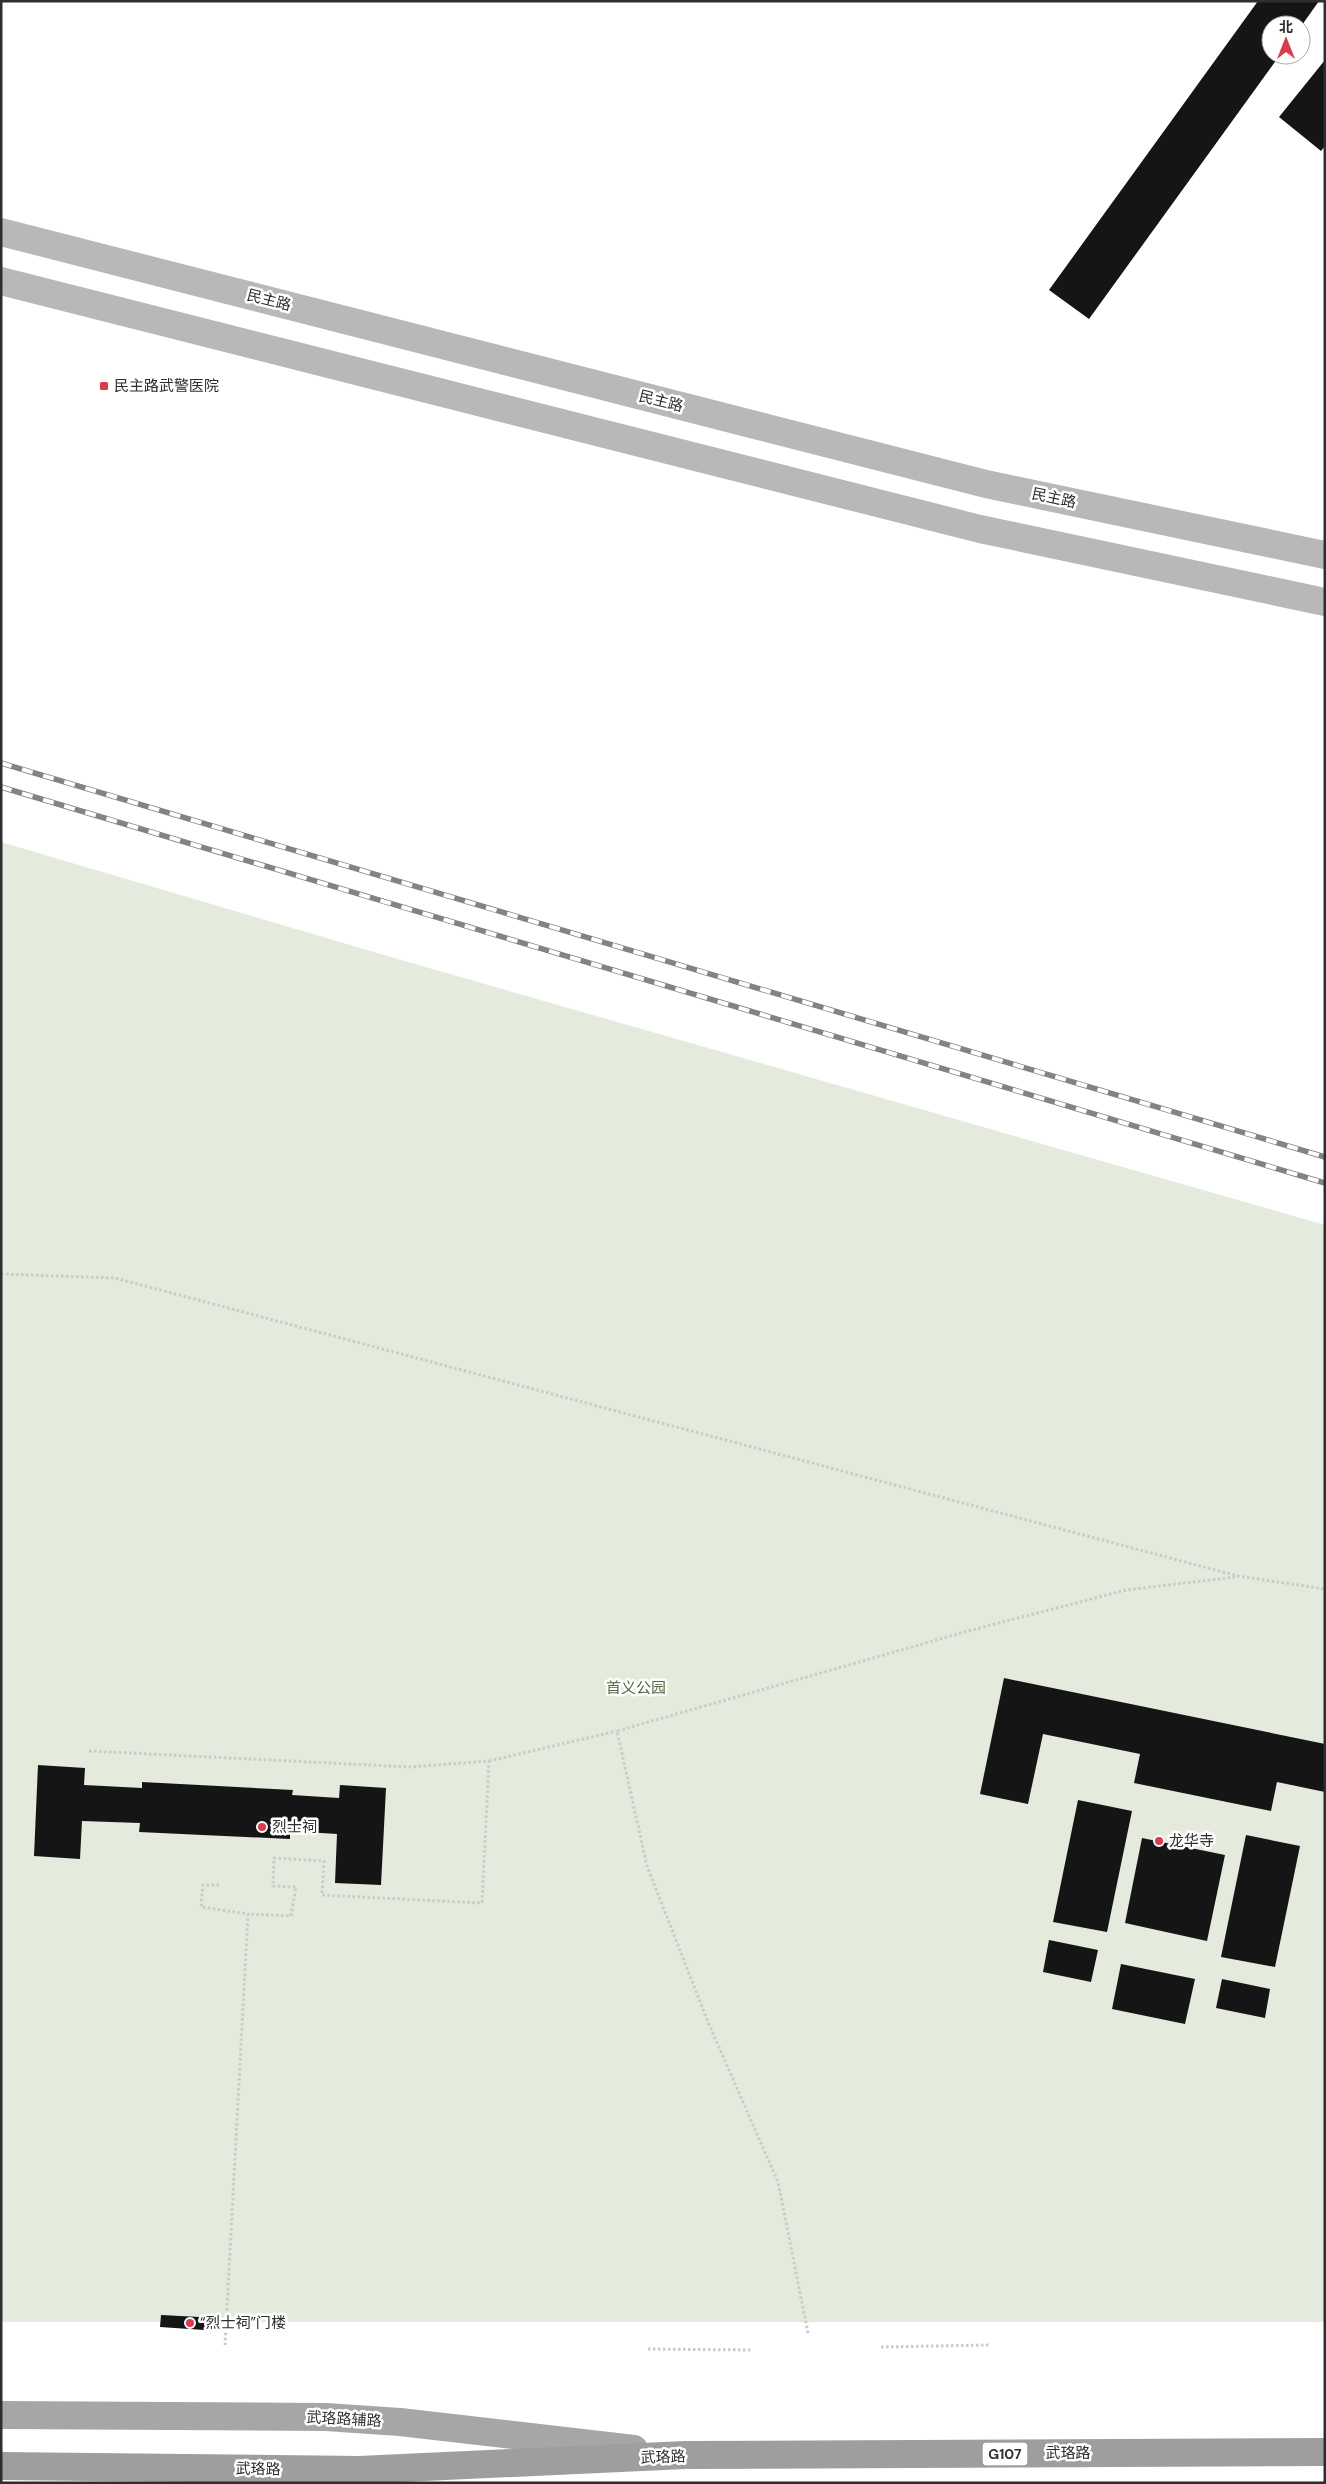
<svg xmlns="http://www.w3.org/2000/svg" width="1326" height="2484" viewBox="0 0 1326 2484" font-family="'DM Sans','Noto Sans SC',sans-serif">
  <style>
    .green { fill: #e4eadc }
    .building { fill: #151515 }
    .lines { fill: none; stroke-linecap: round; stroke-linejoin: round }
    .path { stroke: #cbcbcb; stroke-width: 3; stroke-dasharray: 2.5 2.5; stroke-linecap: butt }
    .secondary { stroke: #b8b8b8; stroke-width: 28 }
    .primary { stroke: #a6a6a6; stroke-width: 28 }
    .trunk { stroke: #9e9e9e; stroke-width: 28 }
    .rail-casing { stroke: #838383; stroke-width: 5.5 }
    .rail { stroke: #fff; stroke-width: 4; stroke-dasharray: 11; stroke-linecap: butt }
    .poi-dot { fill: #dc394a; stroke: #fff; stroke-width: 2 }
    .labels { text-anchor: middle; stroke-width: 5; stroke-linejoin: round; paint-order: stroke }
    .shield { fill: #fff; stroke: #6d6d6d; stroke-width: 1 }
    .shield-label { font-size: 14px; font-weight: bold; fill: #2e2e2e }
    .street-label { font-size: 15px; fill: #2e2e2e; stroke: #fff }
    .poi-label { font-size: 15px; fill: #2e2e2e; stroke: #fff; text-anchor: start }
    .park-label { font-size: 15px; fill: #52673d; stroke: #fff }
  </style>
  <rect width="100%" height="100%" fill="#fff"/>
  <path class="green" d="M1 842 401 960 1325 1225V2322H1Z"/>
  <path class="building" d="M1258 1H1319L1302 25H1271V55H1280L1089 319 1049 290Z
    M1325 60V146L1321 151 1279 117Z
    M1004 1678 1325 1744V1792L1277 1782 1271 1811 1134 1783 1140 1754 1043 1734 1028 1804 980 1794Z
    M38 1765 85 1768 84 1785 142 1788V1782L293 1790 292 1795 339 1798 340 1785 386 1788 381 1885 335 1883 337 1834 290 1831V1839L139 1832 140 1823 82 1821 80 1859 34 1856Z
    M1078 1800 1132 1811 1107 1932 1053 1922Z
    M1246 1835 1300 1846 1275 1967 1221 1957Z
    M1142 1838 1225 1855 1207 1941 1125 1923Z
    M1049 1940 1098 1950 1091 1982 1043 1972Z
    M1121 1964 1195 1979 1185 2024 1112 2009Z
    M1222 1979 1270 1989 1265 2018 1216 2008Z
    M161 2315 219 2318V2331L160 2327Z"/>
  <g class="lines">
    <path class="path" d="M1 1274 115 1278 1238 1576 1325 1589
      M89 1751 409 1767 489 1761 482 1903 322 1895 324 1861 274 1858 273 1886 296 1887 291 1916 248 1914
      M489 1761 617 1731
      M219 1885H203L201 1907 248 1914 225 2345
      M808 2333 778 2182 708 2022 647 1866 617 1731 968 1631 1126 1590 1235 1577
      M881 2347 989 2345
      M648 2349 751 2350"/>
    <path class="secondary" d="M1 232 986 484 1325 555
      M1 281 980 529 1325 602"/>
    <path class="primary" d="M1 2415 326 2417 400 2422 634 2449"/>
    <path class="trunk" d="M1 2466 359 2470 685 2455 1325 2452"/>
    <defs>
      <path id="rail" d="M1 763 1325 1157
        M1 787 1325 1183"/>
    </defs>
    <use href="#rail" class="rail-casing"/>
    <use href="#rail" class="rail"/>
  </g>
  <g class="poi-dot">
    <rect x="99" y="381" width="10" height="10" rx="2.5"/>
    <circle cx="262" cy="1827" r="5"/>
    <circle cx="1159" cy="1841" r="5"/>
    <circle cx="190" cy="2323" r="5"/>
  </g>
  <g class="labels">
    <rect class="shield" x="982.5" y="2442.5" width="45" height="23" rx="4"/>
    <g class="shield-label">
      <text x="1005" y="2459">G107</text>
    </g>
    <g class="street-label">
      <text transform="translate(269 300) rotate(14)" y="5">民主路</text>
      <text transform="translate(661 401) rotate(14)" y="5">民主路</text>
      <text transform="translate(1054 498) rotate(12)" y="5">民主路</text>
      <text transform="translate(344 2419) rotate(3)" y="5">武珞路辅路</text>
      <text x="1068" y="2458">武珞路</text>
      <text transform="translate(663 2457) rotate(-2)" y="5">武珞路</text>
      <text transform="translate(258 2469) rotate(1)" y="5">武珞路</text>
    </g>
    <g class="poi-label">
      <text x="114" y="391">民主路武警医院</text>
      <text x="272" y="1832">烈士祠</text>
      <text x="1169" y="1846">龙华寺</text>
      <text x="200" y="2328">“烈士祠”门楼</text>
    </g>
    <g class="park-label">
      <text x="636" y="1693">首义公园</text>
    </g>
  </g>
  <rect width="1326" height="2484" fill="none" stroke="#2e2e2e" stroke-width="5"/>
  <g transform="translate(1286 40)"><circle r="24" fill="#ffffff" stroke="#ababab"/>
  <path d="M0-4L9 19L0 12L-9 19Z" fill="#dc394a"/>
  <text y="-8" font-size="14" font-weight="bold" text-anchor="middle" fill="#2e2e2e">北</text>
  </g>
</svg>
